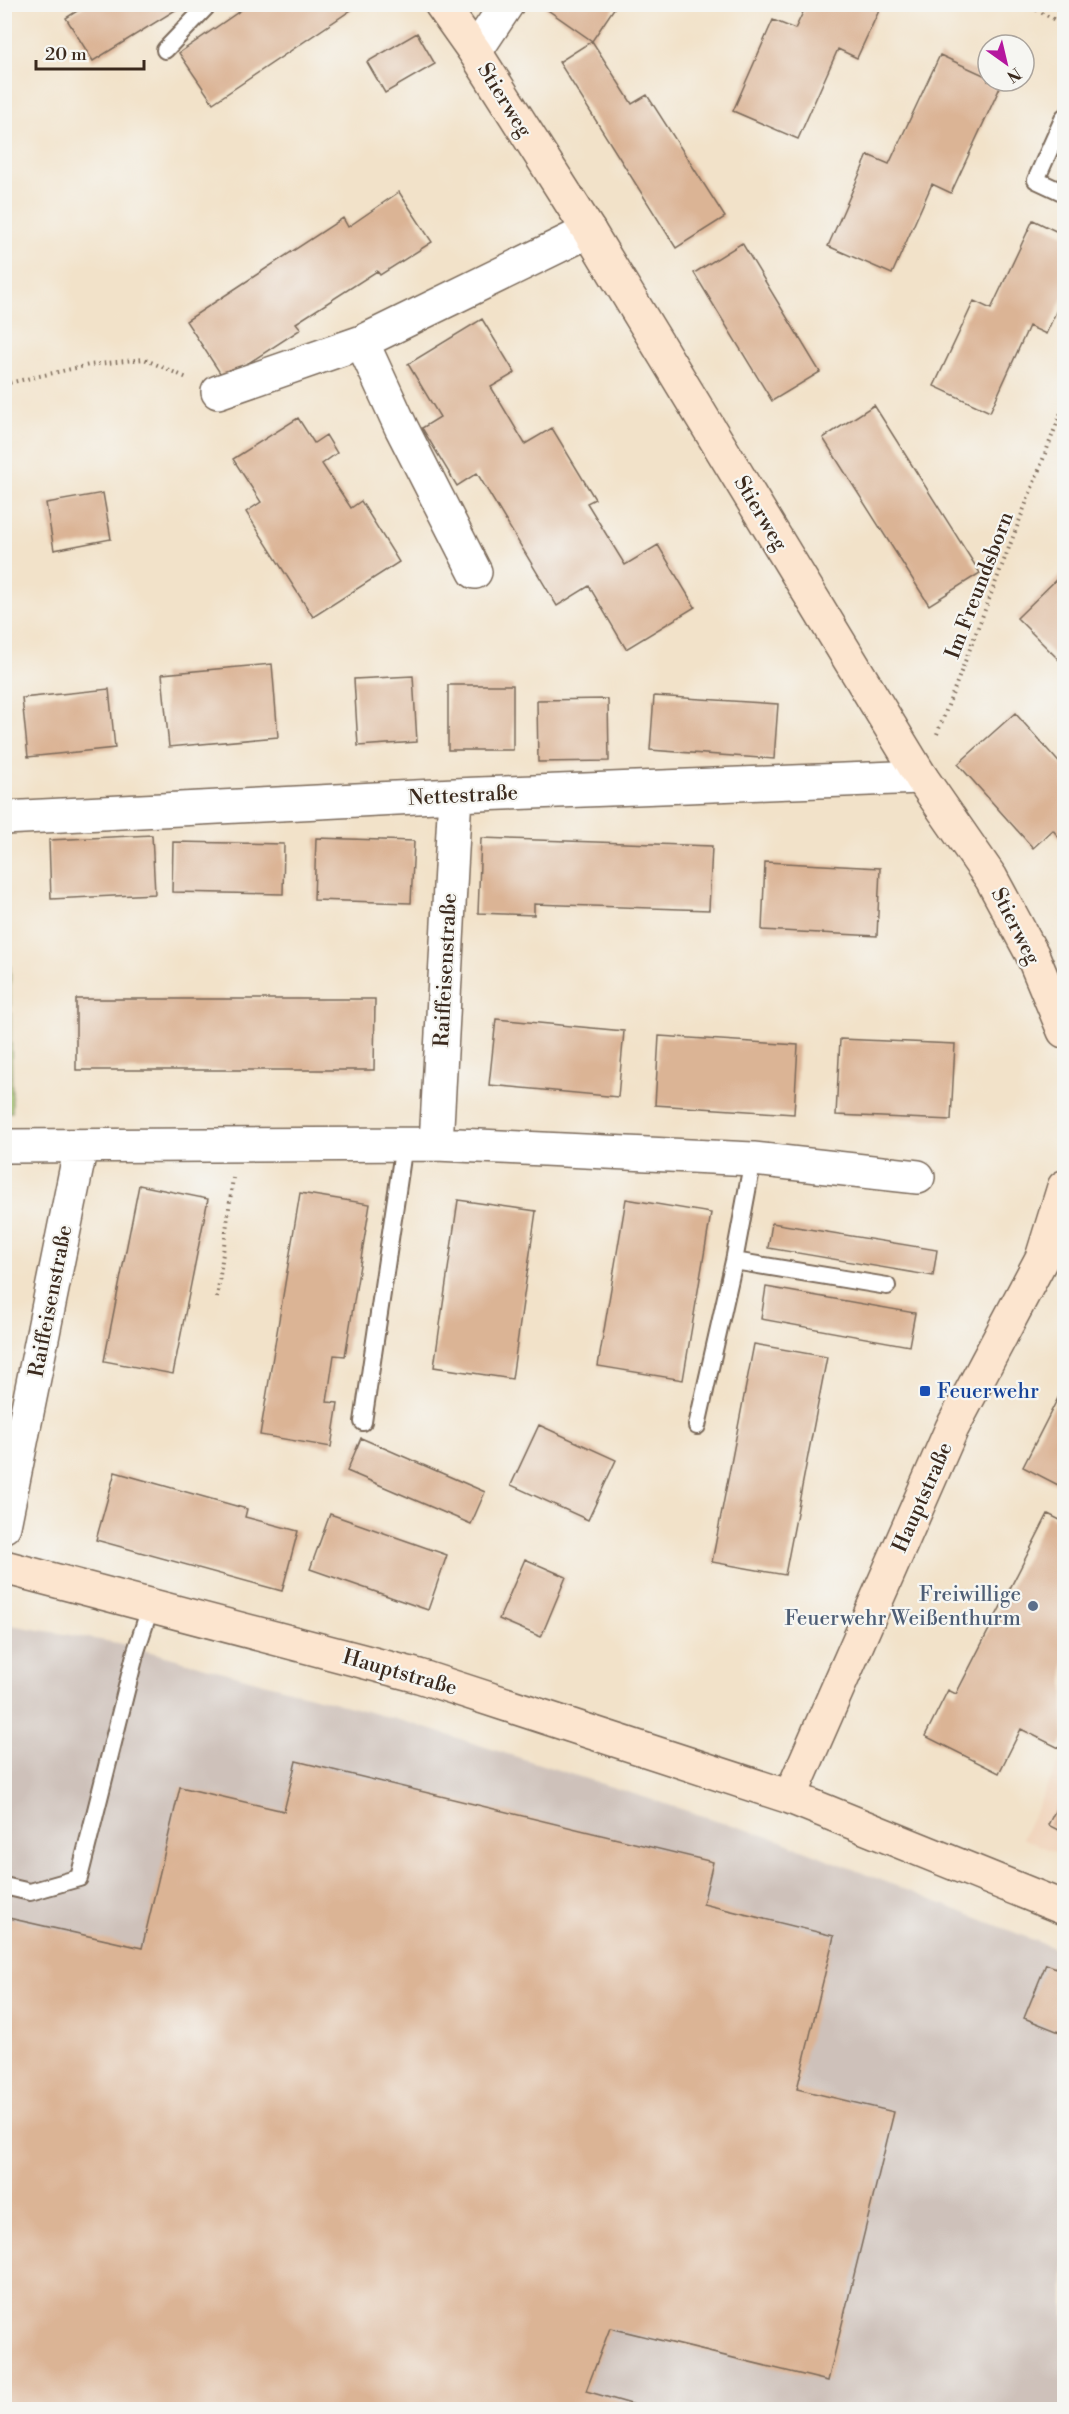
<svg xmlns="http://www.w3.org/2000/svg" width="1069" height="2414" viewBox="0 0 1069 2414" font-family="'Libre Bodoni',serif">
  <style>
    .built { fill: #f1d5bd }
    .industrial { fill: #cec1ba }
    .green { fill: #a3c670; stroke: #6f7847; stroke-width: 1.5 }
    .building { fill: #dbb495 }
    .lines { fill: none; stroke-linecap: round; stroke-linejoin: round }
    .lane-casing { stroke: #7b6a5a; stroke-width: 20 }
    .street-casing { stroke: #7b6a5a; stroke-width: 36 }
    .secondary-casing { stroke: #7b6a5a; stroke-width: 36 }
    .path { stroke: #7b6a5a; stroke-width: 4; stroke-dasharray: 1.5 4.5; stroke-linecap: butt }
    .lane { stroke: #fff; stroke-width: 16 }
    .street { stroke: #fff; stroke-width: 33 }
    .secondary { stroke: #fce5cf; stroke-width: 33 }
    .transit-dot { fill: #1a4fb4; stroke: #f6f6f2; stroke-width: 2 }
    .service-dot { fill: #5c6f8a; stroke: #f6f6f2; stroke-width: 2 }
    .labels { text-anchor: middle; stroke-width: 4.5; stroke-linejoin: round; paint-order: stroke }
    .street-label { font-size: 21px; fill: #3b2a1e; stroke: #f6f6f2 }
    .transit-label { font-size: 21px; fill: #164399; stroke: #f6f6f2; text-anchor: start }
    .service-label { font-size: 21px; fill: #4e5e75; stroke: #f6f6f2; text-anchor: end }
  </style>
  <rect width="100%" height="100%" fill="#f6f6f2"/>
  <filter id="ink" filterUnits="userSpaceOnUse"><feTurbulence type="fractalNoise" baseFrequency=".0167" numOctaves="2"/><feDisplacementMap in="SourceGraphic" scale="12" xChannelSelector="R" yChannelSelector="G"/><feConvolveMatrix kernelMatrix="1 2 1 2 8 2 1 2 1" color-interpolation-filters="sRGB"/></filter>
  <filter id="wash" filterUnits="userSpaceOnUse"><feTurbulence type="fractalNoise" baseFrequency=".008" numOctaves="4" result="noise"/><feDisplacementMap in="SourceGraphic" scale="24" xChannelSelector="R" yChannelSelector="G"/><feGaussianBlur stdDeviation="1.35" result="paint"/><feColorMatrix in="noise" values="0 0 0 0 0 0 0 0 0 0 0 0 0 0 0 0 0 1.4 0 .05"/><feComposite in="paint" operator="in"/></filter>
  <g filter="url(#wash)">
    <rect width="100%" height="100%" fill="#f2e2c9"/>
    <path class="built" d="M1064 1753V1856L1022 1838Z"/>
    <path class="industrial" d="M4 1624 118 1643 413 1724 779 1840 1064 1952V2409H5Z"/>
    <path class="green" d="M4 966H10L12 1112H5Z"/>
    <g id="blocks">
      <path class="building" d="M88 4H181L182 6 93 61 66 18Z
        M250 4H360L213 103 179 53Z
        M548 4H617L592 41 632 104 647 95 725 217 676 248 559 62 592 41 545 8Z
        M807 4H882L857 58 838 49 798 139 733 111 773 20 795 29Z
        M417 33 435 64 385 93 367 62Z
        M940 55 988 77V81L1002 83 951 193 932 184 892 274 828 246 868 155 889 164Z
        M399 192 432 242 380 275 377 271 296 323 301 329 224 379 186 321 343 218 348 227Z
        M1033 220 1064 235V294L1046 334 1029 326 990 412 934 386 974 301 991 309Z
        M742 243 820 372 772 401 694 273Z
        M482 319 515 373 491 387 525 444 552 428 595 499 587 503 625 565 658 545 695 607 626 649 589 586 557 606 477 473 457 486 422 428 440 417 408 364Z
        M874 405 980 573 929 605 823 438Z
        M298 418 314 443 326 435 337 453 322 464 351 508 361 501 399 562 313 617 246 512 261 502 233 459Z
        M103 493 111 539 54 550 46 503Z
        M1064 572V665L1017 618Z
        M272 664 278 737 169 747 162 674Z
        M413 676 417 742 358 746 354 679Z
        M448 685H513V750H448Z
        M109 689 115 748 28 757 22 698Z
        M654 696 778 704 774 759 650 750Z
        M608 699 609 761 538 762 537 700Z
        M1015 713 1064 768V844L1053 830 1033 848 958 764Z
        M152 835 155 894 51 899 49 840Z
        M316 838 414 841 411 903 314 900Z
        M481 838 712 846 709 910 534 904V915L478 913Z
        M173 842 284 844 283 894 172 892Z
        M765 862 880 868 877 936 762 930Z
        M76 999H375L374 1070H76Z
        M496 1019 624 1031 618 1097 489 1085Z
        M659 1036 798 1045 794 1114 655 1105Z
        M840 1039 955 1044 951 1120 836 1115Z
        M139 1185 208 1199 173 1374 104 1361Z
        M300 1193 370 1204 345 1356 334 1355 327 1402 338 1403 331 1447 260 1435Z
        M626 1199 711 1213 683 1380 598 1366Z
        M458 1200 536 1211 512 1379 434 1367Z
        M772 1223 937 1250 933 1276 768 1248Z
        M766 1287 915 1313 909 1346 761 1319Z
        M754 1344 827 1357 785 1575 712 1562Z
        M1059 1396 1064 1398V1488L1023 1467Z
        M539 1425 616 1460 588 1520 511 1485Z
        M361 1438 485 1492 471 1524 347 1471Z
        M115 1472 247 1509 245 1517 298 1531 282 1591 96 1540Z
        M330 1514 447 1555 428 1610 310 1569Z
        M1048 1514 1064 1522V1738L1059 1748 1021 1729 999 1773 925 1736 948 1690 956 1694Z
        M525 1559 566 1577 541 1637 499 1619Z
        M296 1761 713 1862 703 1904 834 1936 797 2089 894 2112 828 2381 610 2328 586 2391 652 2410H4V1917L142 1948 180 1787 284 1811Z
        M1064 1793V1833L1048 1825Z
        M1046 1964 1064 1971V2034L1024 2018Z"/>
    </g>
  </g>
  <g filter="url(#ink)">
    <use href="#blocks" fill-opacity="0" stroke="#7b6a5a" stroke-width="1.5"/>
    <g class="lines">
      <defs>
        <path id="lane" d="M165 50 209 4
          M1064 117 1036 180 1064 193
          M734 1261 887 1286
          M363 1422 404 1144
          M697 1426 734 1261 753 1159
          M4 1886 30 1892 79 1878 136 1651 151 1605"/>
        <path id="street" d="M475 52 507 4
          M362 342 401 427 475 572
          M218 392 362 342 589 231
          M4 818 455 795 921 777
          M436 1144 455 795
          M4 1146 436 1144 753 1159 918 1177
          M4 1526 81 1146"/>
        <path id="secondary" d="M441 4 475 52 589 231 921 777 991 878 1032 954 1064 1031
          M4 1567 419 1676 790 1797 1064 1908
          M790 1797 952 1428 1042 1258 1064 1187"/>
      </defs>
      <use href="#lane" class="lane-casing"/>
      <use href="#street" class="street-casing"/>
      <use href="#secondary" class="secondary-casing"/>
      <path class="path" d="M1026 4 1064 25
        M4 384 89 365 144 359 187 378
        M937 734 1064 405
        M217 1298 233 1178"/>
      <use href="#lane" class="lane"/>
      <use href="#street" class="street"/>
      <use href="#secondary" class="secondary"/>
    </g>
  </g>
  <rect class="transit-dot" x="919" y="1385" width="12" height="12" rx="3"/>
  <circle class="service-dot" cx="1033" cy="1606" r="6"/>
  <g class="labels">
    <g class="street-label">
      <text transform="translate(505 100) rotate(58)" y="7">Stierweg</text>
      <text transform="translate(761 513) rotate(59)" y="7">Stierweg</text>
      <text transform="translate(979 585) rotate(-69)" y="7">Im Freundsborn</text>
      <text transform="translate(463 795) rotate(-3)" y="7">Nettestraße</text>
      <text transform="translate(1016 926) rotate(63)" y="7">Stierweg</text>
      <text transform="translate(445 970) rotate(-87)" y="7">Raiffeisenstraße</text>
      <text transform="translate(50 1301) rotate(-79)" y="7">Raiffeisenstraße</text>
      <text transform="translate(922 1497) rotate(-66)" y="7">Hauptstraße</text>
      <text transform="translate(400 1672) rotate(16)" y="7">Hauptstraße</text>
    </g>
    <g class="transit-label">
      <text x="937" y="1398">Feuerwehr</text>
    </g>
    <g class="service-label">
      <text x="1021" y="1601">Freiwillige<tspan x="1021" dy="24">Feuerwehr Weißenthurm</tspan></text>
    </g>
  </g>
  <rect width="1069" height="2414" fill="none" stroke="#f6f6f2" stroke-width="24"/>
  <g transform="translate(1006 63) rotate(146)"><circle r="28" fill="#f6f6f2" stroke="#aba49d" stroke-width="1.5"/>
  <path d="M0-4.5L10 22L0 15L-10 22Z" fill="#b5179e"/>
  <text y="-9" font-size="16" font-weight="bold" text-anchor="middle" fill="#3b2a1e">N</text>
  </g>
  <path d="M36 60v9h108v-9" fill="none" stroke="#3b2a1e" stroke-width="3"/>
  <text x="45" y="60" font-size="18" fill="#3b2a1e" stroke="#f6f6f2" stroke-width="4.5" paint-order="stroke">20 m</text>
</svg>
